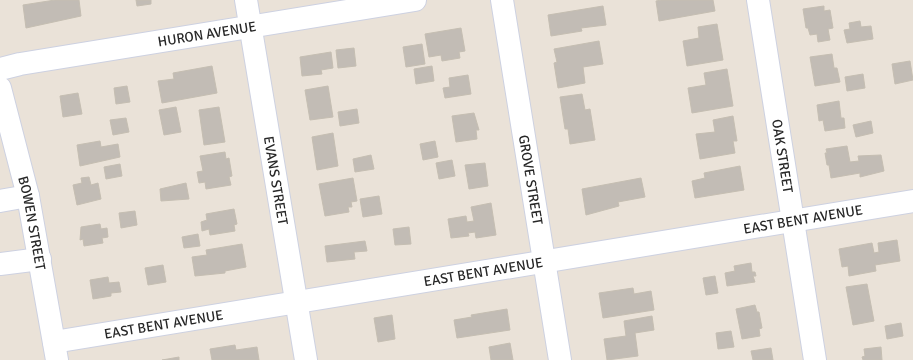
<svg xmlns="http://www.w3.org/2000/svg" width="913" height="360" viewBox="0 0 913 360" font-family="Signika,sans-serif">
  <style>
    .building { fill: #c2bcb5; stroke: #c5beb2 }
    .lines { fill: none; stroke-linecap: round; stroke-linejoin: round }
    .minor-casing { stroke: #cdd1e1; stroke-width: 24 }
    .minor { stroke: #fff; stroke-width: 22 }
    .labels { text-anchor: middle; stroke-width: 3; stroke-linejoin: round; paint-order: stroke }
    .street-label { font-size: 14px; fill: #272727; stroke: #fff }
  </style>
  <rect width="100%" height="100%" fill="#eae2d8"/>
  <path class="building" d="M55 0H79L81 16 26 28 23 5Z
    M136 0H151V4L137 6Z
    M661 0H713L715 11 659 21 656 1Z
    M603 6 606 25 581 28 582 31 551 36 548 15Z
    M824 6V11L830 10 833 28 828 29 830 40 818 42 817 34 810 35 808 28H806L803 9Z
    M860 21 861 27 871 26 873 39 847 43 844 30 850 29 849 23Z
    M717 24 723 60 687 66 683 41 699 38 698 27Z
    M461 28 465 51 459 52 460 58 442 61 441 55 429 57 425 34Z
    M599 41 603 64 583 67 585 83 558 88 554 63 557 62 554 49Z
    M422 44 425 64 406 67 403 47Z
    M354 48 356 66 338 68 336 50Z
    M331 52 333 68 321 70 322 74 302 76 300 57Z
    M832 54 834 68H837L840 82 815 86 810 57Z
    M910 61 913 80 895 84 892 64Z
    M212 66 217 93 162 103 158 81 174 79 173 73Z
    M432 66 434 81 416 84 414 69Z
    M727 69 733 106 692 113 688 88 706 85 704 73Z
    M863 74 865 88 847 91 845 77Z
    M468 75 471 94 445 98 443 88 450 87 449 78Z
    M127 86 130 102 116 104 114 88Z
    M328 86 333 117 310 120 305 90Z
    M78 93 82 114 63 117 60 96Z
    M582 94 585 110 590 109 595 140 570 144 568 129H565L560 97Z
    M839 101 841 118H844L845 128 825 131 823 120 819 121 817 105Z
    M176 107 181 132 164 135 159 110Z
    M219 107 225 142 204 145 199 110Z
    M357 109 359 123 340 126 338 112Z
    M474 113 479 130H476L477 139 456 142 452 116Z
    M733 116 737 141H733L735 153 700 159 696 134 715 132 713 120Z
    M126 118 129 132 113 135 110 120Z
    M871 121 873 133 856 137 853 125Z
    M333 133 338 166 317 170 312 137Z
    M100 141 101 147 118 144 120 157 80 166 77 145Z
    M435 141 438 157 423 160 420 144Z
    M847 146 850 162 859 161 858 156 881 155 884 171 860 177V173L831 178 829 165H827L825 153H827L826 149Z
    M225 152 226 159 229 158 232 176 229 177 231 185 206 189 205 182 199 183 197 172 203 171 200 156Z
    M371 155 374 169 355 172 353 159Z
    M452 160 455 176 439 179 436 163Z
    M485 163 488 186 469 189 465 165Z
    M120 164 122 176 106 179 104 167Z
    M740 166 744 190 695 198 692 181 705 178 704 173Z
    M89 177 91 185 98 183 101 199 77 205 73 185 82 183 81 178Z
    M353 178 357 201 351 202 352 207H348L349 212 325 216 319 184Z
    M641 178 645 197 618 202 619 206 586 215 582 189Z
    M186 183 189 199 161 201 160 189Z
    M379 196 382 214 363 217 360 199Z
    M491 203 496 235 476 238 475 232 468 233 469 236 451 238 448 219 466 216 467 222 474 221 471 207Z
    M234 209 237 224 234 225 235 231 210 235 209 229 202 231 201 222 207 220 206 214Z
    M135 211 137 225 121 228 119 213Z
    M100 224 101 229 107 228 108 237 102 238 103 243 84 246 83 239 80 240 81 227Z
    M409 227 411 244 395 245 393 229Z
    M198 234 200 246 184 248 182 237Z
    M897 240 900 261 875 265 876 271 849 276 848 266 842 267 839 249 872 243 874 253 879 252 878 243Z
    M365 241 367 251 354 252 355 259 327 262 325 246Z
    M242 244 246 267 225 271V273L195 276 192 257 207 255 206 250Z
    M751 263 752 272H755L756 276H753L755 282 727 286 725 273 735 271 734 266Z
    M163 265 166 282 148 285 145 268Z
    M715 276 718 293 706 295 703 278Z
    M108 277 109 283 119 282 121 292 111 293V296L93 299 90 280Z
    M867 284 874 321 853 325 846 287Z
    M633 288 634 294 651 291 654 310 603 318 599 293Z
    M755 305 757 312H759L762 328 759 329 760 336 742 339 736 309Z
    M507 309 510 330 457 338 454 320 472 317 471 315Z
    M392 315 395 339 378 342 374 318Z
    M652 316 654 330 635 333 638 356 607 360 604 339 626 336 624 321Z
    M901 323 903 336 887 339 885 326Z
    M731 331 734 347 718 349 716 333Z
    M510 343 513 360H491L489 347Z
    M235 345 236 350 257 347 259 360H212L210 349Z
    M881 347 882 360H863L862 357 865 356 864 349Z
    M771 348 773 360H753L751 351Z
    M179 357V360H162Z"/>
  <g class="lines">
    <defs>
      <g id="minor">
        <path id="s1" d="M246 0 306 360"/>
        <path id="s2" d="M502 0 560 360"/>
        <path id="s3" d="M758 0 815 360"/>
        <path id="s4" d="M0 69 20 64 415 0"/>
        <path id="s5" d="M0 88 28 196 57 360"/>
        <path d="M0 201 28 196"/>
        <path d="M0 264 40 259"/>
        <path id="s6" d="M54 342 913 201"/>
      </g>
    </defs>
    <use href="#minor" class="minor-casing"/>
    <use href="#minor" class="minor"/>
  </g>
  <g class="labels">
    <g class="street-label">
      <text dy="5" stroke="none"><textPath href="#s4" startOffset="210">HURON AVENUE</textPath></text>
      <text dy="5" stroke="none"><textPath href="#s3" startOffset="158">OAK STREET</textPath></text>
      <text dy="5" stroke="none"><textPath href="#s1" startOffset="183">EVANS STREET</textPath></text>
      <text dy="5" stroke="none"><textPath href="#s2" startOffset="182">GROVE STREET</textPath></text>
      <text dy="5" stroke="none"><textPath href="#s6" startOffset="759">EAST BENT AVENUE</textPath></text>
      <text dy="5" stroke="none"><textPath href="#s5" startOffset="139">BOWEN STREET</textPath></text>
      <text dy="5" stroke="none"><textPath href="#s6" startOffset="435">EAST BENT AVENUE</textPath></text>
      <text dy="5" stroke="none"><textPath href="#s6" startOffset="111">EAST BENT AVENUE</textPath></text>
    </g>
  </g>
</svg>
